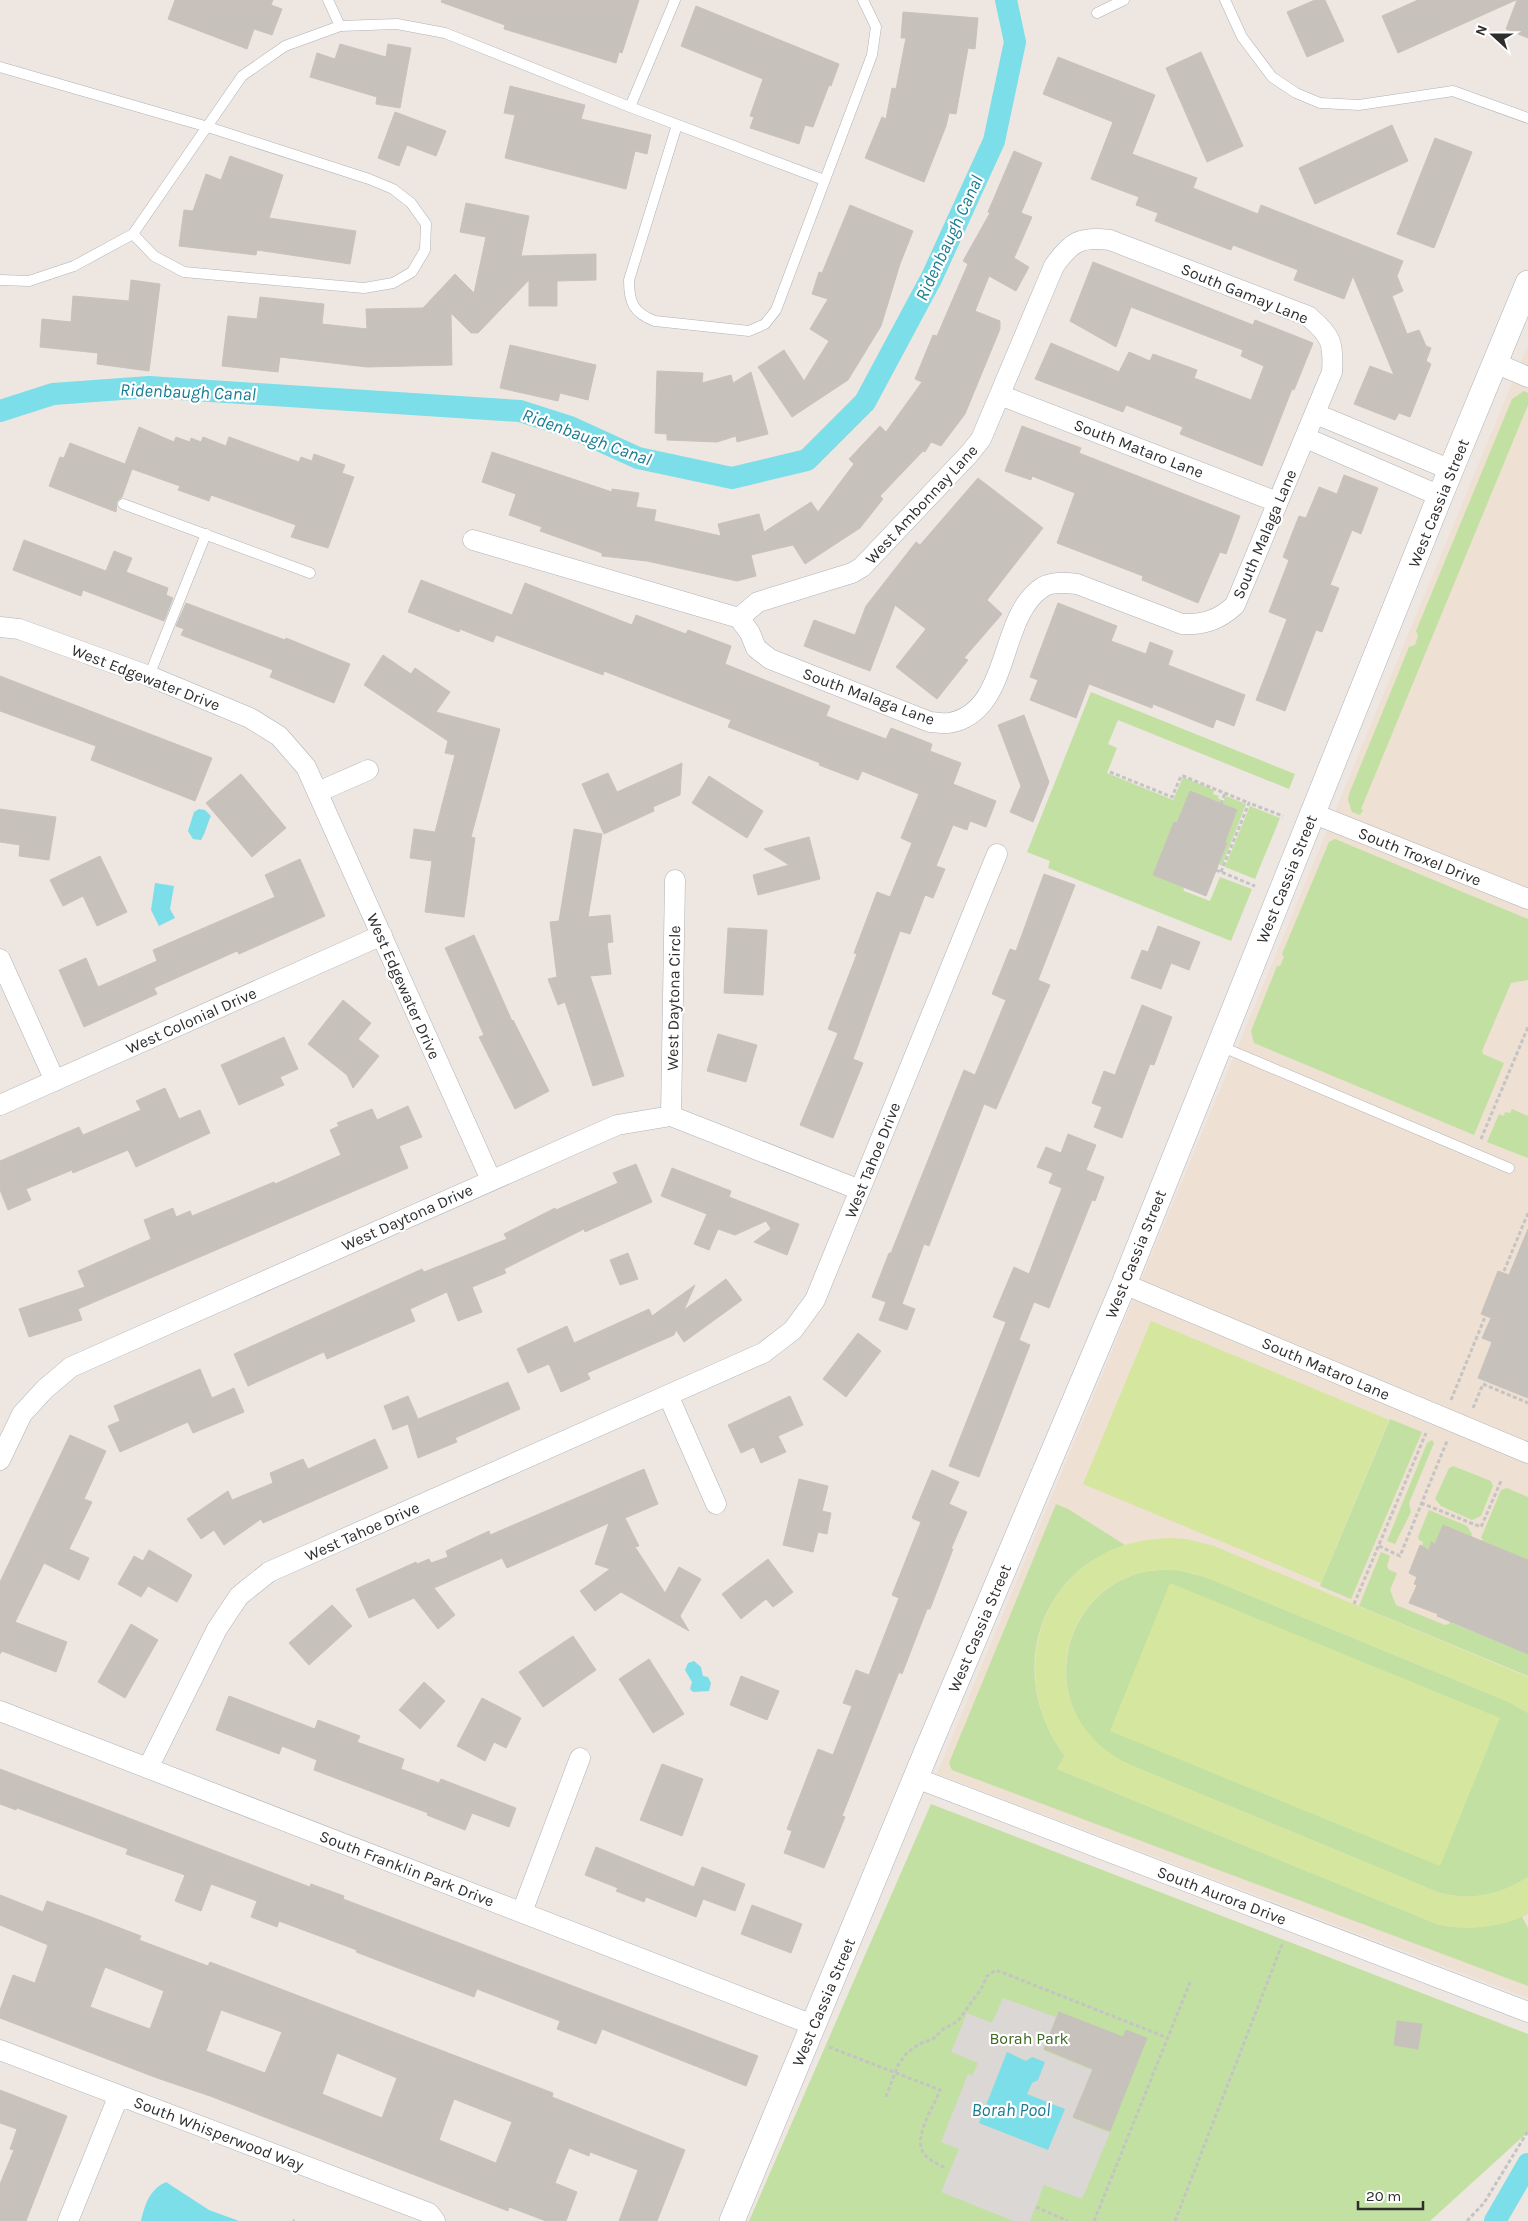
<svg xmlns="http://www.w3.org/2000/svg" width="1528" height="2221" viewBox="0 0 1528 2221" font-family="Karla,sans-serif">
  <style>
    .education { fill: #eee0d2 }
    .green { fill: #c2e0a2 }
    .pitch { fill: #d5e69f }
    .plaza { fill: #dad7d4; fill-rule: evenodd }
    .water { fill: #7cdee8 }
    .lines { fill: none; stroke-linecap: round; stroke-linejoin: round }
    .canal { stroke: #7cdee8; stroke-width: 22 }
    .building { fill: #c7c1bc; stroke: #c9c2bb; fill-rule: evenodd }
    .service-casing { stroke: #aeb2b9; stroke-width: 11 }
    .minor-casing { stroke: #aeb2b9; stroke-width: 21 }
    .tertiary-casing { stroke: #aeb2b9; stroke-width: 26 }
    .path { stroke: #c4c4c4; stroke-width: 3; stroke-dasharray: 4 2.5; stroke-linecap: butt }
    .service { stroke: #fff; stroke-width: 10 }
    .minor { stroke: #fff; stroke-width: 20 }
    .tertiary { stroke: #fff; stroke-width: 25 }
    .labels { text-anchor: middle; stroke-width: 4.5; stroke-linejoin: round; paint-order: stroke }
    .street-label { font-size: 16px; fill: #2e2e2e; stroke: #fff }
    .park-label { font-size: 16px; fill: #3c6820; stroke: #fff }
    .water-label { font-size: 18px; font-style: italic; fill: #177d91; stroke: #fff }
  </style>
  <rect width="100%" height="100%" fill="#eee6e1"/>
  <path class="education" d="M1528 345V1998L937 1774Z"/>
  <path class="green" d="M1524 391 1528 393V405L1361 809 1363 810 1360 815 1352 812 1348 800 1349 794 1409 647 1415 645 1418 636 1416 631 1512 399Z
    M1091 692 1295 774 1289 789 1118 720 1108 744 1117 748 1107 773 1173 800 1183 777 1214 790 1213 794 1219 796 1218 798 1221 800 1220 803 1190 792 1177 823 1174 822 1184 891 1210 901 1220 877 1252 889 1231 941 1048 868 1050 861 1027 852Z
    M1226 796 1246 804 1222 866 1219 864 1227 844 1225 842 1237 811 1222 804Z
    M1250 806 1280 818 1255 879 1225 867Z
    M1335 839 1528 919V980L1511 983 1482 1051 1483 1054 1504 1063 1474 1135 1254 1043 1251 1031 1277 966H1280L1284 957 1282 954 1329 842Z
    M1512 1109 1528 1116V1158L1487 1142 1499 1114 1504 1116 1505 1112 1510 1113Z
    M1390 1419 1422 1432 1351 1599 1320 1586Z
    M1432 1440 1434 1443 1409 1503 1411 1512 1395 1544 1387 1541 1427 1443Z
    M1453 1466 1491 1481 1493 1486 1481 1516 1472 1520 1441 1506 1435 1499 1449 1468Z
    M1507 1488 1528 1497V1560L1485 1542 1479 1548 1483 1539 1481 1538 1501 1490Z
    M1056 1504 1068 1509 1125 1545C1112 1550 1099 1556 1087 1564 1024 1611 1019 1696 1065 1756L1057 1769 1437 1924C1466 1931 1494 1927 1522 1917L1528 1928V1986L952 1770 949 1763Z
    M1429 1510 1467 1526 1472 1534 1468 1543V1535L1443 1525 1435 1544 1431 1543 1429 1549 1422 1546 1423 1542 1419 1540 1418 1537Z
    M1381 1552 1390 1556 1387 1566 1389 1570 1397 1573 1390 1590 1396 1605 1445 1625 1449 1624 1453 1614 1452 1623 1528 1654V1676L1359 1606Z
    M1174 1569 1205 1577 1509 1702 1528 1713V1877C1500 1895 1472 1901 1440 1893L1128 1764C1109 1755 1091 1742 1080 1723 1048 1667 1074 1594 1136 1574 1148 1570 1161 1570 1174 1569Z
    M931 1804 1528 2034V2132L1430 2221H749Z"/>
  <path class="pitch" d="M1151 1321 1389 1420 1321 1583 1083 1484Z
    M1171 1538 1186 1539 1214 1546 1528 1677V1713L1509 1702 1205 1577C1079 1533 1007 1703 1128 1764L1440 1893C1472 1901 1500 1895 1528 1877V1914C1501 1928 1467 1931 1437 1924L1057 1769 1065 1755C1017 1695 1027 1601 1095 1559 1118 1544 1143 1539 1171 1538Z
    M1170 1583 1500 1718 1440 1866 1110 1731Z"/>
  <path class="plaza" d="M1003 1998 1056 2017 1043 2050 1092 2070 1073 2118 1110 2133 1082 2199 1044 2185 1030 2221H1013L941 2192 959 2149 941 2142 968 2074 972 2076 978 2063 951 2052 967 2013 992 2023ZM1007 2053 1026 2061 1032 2083 1027 2094Z"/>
  <path class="water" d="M199 809 205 810 211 816C207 824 206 832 201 840L193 839 188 831 194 812Z
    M155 883 174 886 170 909 175 918 159 926 151 910Z
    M694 1661 701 1667 703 1676 708 1677 711 1683 709 1691 693 1692 690 1689 692 1682 685 1670 688 1663Z
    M1007 2052 1026 2061 1032 2057 1045 2062 1038 2080 1032 2083 1027 2094 1065 2109 1048 2150 979 2123Z
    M166 2182 209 2210 239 2221H141C145 2204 150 2189 166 2182Z"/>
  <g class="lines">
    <path class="canal" d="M0 411 53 394 149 387 520 411 570 427 638 458 732 478 807 460 865 402 932 277 994 141 1015 42 1006 0
      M1495 2221 1528 2164"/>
  </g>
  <path class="building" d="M175 0H273L271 5 282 9 272 35 254 29 247 49 168 19Z
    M442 0H639L622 53 619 52 616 63 504 29 505 25 441 2Z
    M1315 0H1325L1344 41 1307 57 1287 12Z
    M1418 0H1516L1398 53 1382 16Z
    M1517 0H1528V38L1506 29Z
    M696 6 839 64 831 86 829 85 813 127 805 125 799 144 750 128 754 117 750 116 763 79 681 46Z
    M903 12 978 18 975 49 968 48 956 114 949 113 946 126 924 182 865 158 882 117 886 119 892 88 896 89 906 38H901Z
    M340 44 386 57 388 44 411 48 400 108 376 104 377 97 310 77 317 53 335 59Z
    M1201 52 1243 146 1207 162 1166 68Z
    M1058 57 1155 95 1132 154 1197 178 1193 188 1258 214 1261 205 1403 261 1397 276 1403 291 1392 296 1407 334 1419 330 1426 346 1431 348 1426 361 1431 364 1410 417 1399 413 1395 420 1354 404 1370 366 1394 375 1353 276 1344 299 1294 280 1298 270 1233 245 1231 250 1155 221 1158 213 1136 205 1139 197 1091 179 1113 122 1043 94Z
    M510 86 585 105 581 119 651 135 647 154 635 151 626 189 505 158 515 115 504 113Z
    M395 112 446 131 436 156 407 145 399 166 378 158Z
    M1392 125 1408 161 1315 204 1299 168Z
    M1435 138 1472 152 1434 248 1397 234Z
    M1014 151 1042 163 1021 213 1032 217 1014 258 1029 267 1016 291 989 276 975 311 1000 321V329L965 414 941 446 931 442 925 452 923 451 880 496 883 499 860 528 805 564 793 545 751 555 756 576 737 581 647 561 602 556V553L540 531 542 527 509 515 516 494 482 482 492 452 612 492V489L639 493 636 507 656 510 654 521 721 536 718 524 759 514 764 532 811 502 818 512 854 464 849 459 880 426 886 432 922 382 915 379 933 335 937 336 968 264 963 261 990 213 988 212Z
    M230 156 283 175 269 218 356 231 350 264 257 250 256 255 179 246 184 210 193 211 206 174 221 180Z
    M466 203 529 216 521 256 596 254V280L557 281V306H529V280L478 333H471L451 313 452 365 367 367 280 357 278 372 222 366 228 316 257 319 260 297 324 304 322 324 367 329 366 309 423 308 455 274 474 293 486 237 460 232Z
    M850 205 913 231 900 264 881 326 848 380 792 417 758 367 784 350 804 381 829 341 810 329 828 299 812 294 819 272 822 273Z
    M1093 262 1253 325 1255 320 1313 343 1294 390 1292 389 1262 466 1180 434 1183 427 1126 405 1123 412 1035 379 1051 343 1119 372 1129 352 1150 361 1153 354 1197 370 1194 378 1251 400 1264 366 1241 356 1243 350 1131 307 1116 347 1070 321Z
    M131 280 160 284 149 371 97 364 98 353 40 347 42 319 71 322 73 296 129 301Z
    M510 345 596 365 588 400 560 393 558 401 500 388Z
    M657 371 703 373 702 383 731 375 733 383 751 372 768 434 737 442 736 436 717 442 667 440V434L655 433Z
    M1022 426 1081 448 1079 453 1240 516 1226 554 1220 552 1198 603 1142 580 1143 576 1057 543 1075 493 1032 476 1031 480 1005 471Z
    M139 427 174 442 176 437 190 442 191 438 201 442 203 437 226 446 229 437 299 462 301 457 312 461 314 454 345 465 342 473 354 477 328 548 291 537 296 525 211 495 209 501 178 490 180 486 132 469 122 497 117 501 116 512 49 486 60 457 64 458 70 443 125 464Z
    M1344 475 1378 488 1361 534 1352 530 1330 585 1339 588 1322 632 1316 630 1285 711 1256 700 1287 619 1269 612 1289 560 1283 557 1299 516 1306 518 1319 487 1337 494Z
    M978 478 1043 528 987 600 1002 614 964 658 968 660 937 699 896 667 926 629 895 605 870 671 804 646 814 620 855 635 866 606 916 542 920 545Z
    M24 540 106 571 114 551 132 558 126 572 168 588 166 595 173 598 164 621 83 590 81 596 13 570Z
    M421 580 512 615 525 583 632 625 636 615 686 634 688 630 731 646 725 664 830 706 826 716 886 739 891 728 932 744 930 751 961 763 953 784 996 801 986 827 970 821 967 830 953 825 936 866 945 869 933 898 925 895 910 934 900 931 853 1059 863 1063 833 1138 800 1125 838 1033 828 1029 857 954 854 953 877 892 890 897 912 843 901 838 919 794 862 771 858 780 819 765 820 763 728 727 731 720 604 671 603 675 496 635 493 642 460 629 459 632 408 612Z
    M186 603 285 640 286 638 350 664 334 703 270 677 273 670 181 635 184 629 176 626Z
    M1058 603 1117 626 1111 641 1146 654 1150 642 1173 651 1168 665 1245 695 1234 726 1216 719 1213 728 1153 704 1152 708 1089 684 1076 718 1030 700 1038 680 1030 677Z
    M383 655 411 674 415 668 450 692 436 712 500 729 471 837 475 838 464 917 425 912 432 861 410 858 414 829 435 832 455 755 445 753 448 741 364 685Z
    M0 676 212 758 195 801 91 760 96 746 0 711Z
    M1024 715 1049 782 1033 822 1010 812 1021 786 998 725Z
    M682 763 680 795 653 807 654 811 604 834 582 784 608 773 617 792Z
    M241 774 286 828 252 857 206 803Z
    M709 776 763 811 747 838 692 803Z
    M1190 791 1237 810 1225 842 1227 843 1206 896 1153 875 1174 822 1177 823Z
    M0 809 56 817 49 860 19 856 20 845 0 842Z
    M574 829 602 834 588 917 610 915 613 942 607 943 611 974 590 976 624 1076 593 1086 565 1002 558 1005 548 979 557 977 550 922 559 921Z
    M809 837 820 879 758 895 753 875 789 865 764 849Z
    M100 856 127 912 97 926 83 896 63 906 50 880Z
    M300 859 325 916 239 954 237 951 154 988 157 994 84 1027 59 970 86 958 98 987 157 961 153 950 275 897 265 875Z
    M1044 874 1075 885 1038 980 1050 985 996 1109 984 1104 929 1246 924 1244 902 1304 915 1309 907 1330 879 1320 886 1302 872 1297 889 1253H891L964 1070 975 1075 1006 1000 992 994 1010 949 1016 951Z
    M1158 926 1200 942 1189 970 1171 963 1161 989 1131 978 1142 950 1148 952Z
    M728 928 767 930 763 995 724 993Z
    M474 935 512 1021 513 1020 549 1091 515 1109 479 1037 484 1035 445 948Z
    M343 1000 371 1023 358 1039 379 1056 353 1088 347 1075 308 1044Z
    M1142 1005 1172 1017 1154 1065 1150 1064 1122 1138 1094 1127 1102 1107 1092 1103 1104 1071 1115 1075Z
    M718 1034 757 1045 746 1082 707 1071Z
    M284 1037 298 1069 280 1077 284 1085 239 1105 221 1065Z
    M165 1088 179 1119 200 1110 210 1133 136 1167 128 1150 73 1173 72 1170 26 1189 31 1200 8 1210 0 1190V1161L79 1127 83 1135 141 1110 136 1101Z
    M408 1106 422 1137 399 1146 408 1168 78 1309 82 1320 29 1337 19 1309 85 1287 78 1271 151 1239 144 1220 173 1208 176 1217 190 1211 192 1216 274 1182 275 1184 341 1155 330 1130 339 1126 337 1123 372 1109 377 1120Z
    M1068 1134 1096 1145 1086 1170 1104 1177 1095 1201 1092 1200 1049 1308 1034 1302 1019 1340 1030 1345 979 1477 949 1466 1006 1322 993 1317 1014 1267 1029 1274 1062 1188 1049 1183 1053 1173 1037 1167 1046 1147 1061 1153Z
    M636 1164 652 1202 585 1232 584 1229 504 1269 506 1273 472 1287 482 1312 458 1321 447 1292 410 1309 415 1321 327 1359 324 1352 248 1386 234 1354 422 1269 424 1272 507 1239 504 1234 555 1208 556 1210 618 1183 613 1173Z
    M672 1168 731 1191 729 1197 799 1224 787 1255 754 1242 771 1229 766 1221 735 1235 718 1229 709 1250 694 1244 707 1214 661 1196Z
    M1528 1229V1398L1478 1378 1492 1342 1482 1338 1491 1318 1481 1314 1498 1271 1509 1275Z
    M628 1253 638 1279 620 1285 610 1260Z
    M726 1279 742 1300 684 1342 676 1330 674 1335 587 1373 590 1379 561 1392 549 1364 528 1373 517 1349 567 1326 574 1343 649 1309 652 1316 695 1285 684 1310Z
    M858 1333 881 1351 846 1397 823 1379Z
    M200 1369 212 1398 234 1388 244 1412 193 1433 188 1422 120 1452 108 1426 120 1421 114 1406Z
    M508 1382 520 1409 455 1438 457 1442 418 1458 408 1424 393 1430 384 1406 408 1396 418 1419Z
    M790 1396 803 1425 778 1436 786 1452 761 1463 754 1447 741 1453 728 1425Z
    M70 1435 106 1451 84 1499 92 1502 69 1549 89 1558 79 1580 44 1563 15 1622 67 1642 56 1672 2 1651 0 1654V1582Z
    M375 1439 388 1468 263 1523 261 1519 224 1545 214 1530 201 1539 187 1519 228 1491 232 1500 273 1483 270 1473 303 1459 308 1469Z
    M644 1469 658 1504 625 1518 639 1546 635 1547 665 1593 679 1567 701 1579 680 1616 689 1631 621 1592 595 1611 580 1591 610 1569 595 1564 609 1523 507 1568 502 1558 434 1588 455 1615 438 1629 414 1598 369 1618 356 1589 416 1562 417 1564 429 1559 431 1563 448 1557 446 1551 489 1531 490 1535Z
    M932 1470 959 1482 949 1504 967 1512 951 1549H953L930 1609H927L902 1674 899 1672 842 1816 845 1817 824 1868 784 1853 792 1831 787 1829 818 1749 833 1755 852 1706 843 1703 856 1670 869 1675 899 1598 892 1595 921 1522 912 1518Z
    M799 1479 828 1486 822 1511 831 1513 827 1534 818 1532 813 1552 783 1545Z
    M1443 1525 1528 1560V1654L1437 1616 1438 1614 1409 1603 1417 1585 1414 1584 1417 1577 1409 1573 1420 1545 1429 1550 1431 1542 1435 1544Z
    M149 1550 192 1575 177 1602 148 1586 141 1597 118 1584 134 1556 143 1561Z
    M768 1559 793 1592 773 1607 766 1599 741 1619 722 1594Z
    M332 1605 352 1626 309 1665 289 1643Z
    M131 1624 158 1640 125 1698 98 1682Z
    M573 1636 596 1670 543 1707 519 1672Z
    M649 1659 684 1714 653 1733 619 1679Z
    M741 1676 779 1691 767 1720 730 1705Z
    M424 1682 445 1701 420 1729 399 1710Z
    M229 1696 315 1729 318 1720 360 1736 357 1742 404 1759 401 1769 439 1783 441 1779 516 1808 509 1827 472 1813 465 1830 427 1815 428 1813 314 1770 317 1760 282 1746 279 1754 216 1730Z
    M482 1698 521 1718 506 1748 494 1742 485 1761 457 1746Z
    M662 1764 703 1779 682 1836 640 1820Z
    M0 1769 310 1887 311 1884 344 1896 343 1899 758 2056 746 2086 602 2029 596 2044 557 2029 560 2021 477 1989 474 1997 356 1952 357 1950 279 1921 277 1927 251 1917 257 1901 211 1884 201 1911 175 1901 185 1875 126 1854 128 1849 17 1808 16 1810 0 1804Z
    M596 1847 694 1887 702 1867 745 1884 735 1911 703 1899 696 1917 646 1897 644 1902 616 1891 618 1888 585 1875Z
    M0 1895 43 1912 47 1901 94 1918 141 1936 139 1940 208 1966 210 1962 553 2093 552 2097 685 2150 657 2221H619L638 2170 590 2152 589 2156 569 2148 555 2183 577 2192 566 2221H546L509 2207 508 2211 210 2096 157 2078 0 2018V2010L13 1975 35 1983 48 1945 0 1925ZM105 1967 164 1991 150 2029 90 2007ZM221 2010 282 2032 265 2073 206 2051ZM337 2053 397 2078 382 2118 322 2094ZM454 2099 512 2122 496 2163 439 2140Z
    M752 1905 802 1924 791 1953 741 1934Z
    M1059 2012 1123 2037 1126 2030 1147 2038 1110 2131 1073 2117 1093 2069 1044 2049Z
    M1397 2021 1422 2024 1418 2049 1394 2045Z
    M0 2090 67 2116 26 2221H0V2184L14 2150 10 2149 17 2129 0 2123Z"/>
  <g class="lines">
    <defs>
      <path id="service" d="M328 0 340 26
        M1225 0 1242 37 1272 77 1296 93 1320 103 1359 105 1453 91 1528 118
        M1097 13 1124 0
        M0 67 208 127 369 179 393 189 411 203 426 224 425 250 412 272 393 283 364 288 184 272 154 256 133 234
        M630 107 675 0
        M677 125 629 280C629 302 633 313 655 321L749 331 765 324 776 310 872 55 876 27 863 0
        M0 280 29 281 74 266 133 234 242 76 285 46 340 26 397 24 445 33 630 107 824 180
        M123 504 310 573
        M149 676 206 534
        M1220 1046 1509 1168"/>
      <path id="minor" d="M1495 363 1528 377
        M1000 395 1277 502
        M1316 414 1451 470
        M1306 438 1440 496
        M473 540 739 618 750 633 756 648 770 659 930 722C936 722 943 724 949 723 1012 712 997 616 1043 587 1053 581 1067 583 1077 584L1182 624C1204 625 1219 620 1235 605L1332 372C1334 343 1331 335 1308 316L1110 240C1080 236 1071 242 1054 266L981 439 969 454 862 567 852 573 758 602 739 618
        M0 627 19 629 149 676 250 718 279 736 306 767 491 1180
        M318 792 368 770
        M1312 813 1528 899
        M0 959 55 1081
        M0 1105 382 935
        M671 1116 675 880
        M1124 1284 1528 1453
        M668 1395 716 1504
        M0 1460 22 1414 45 1389 71 1367 617 1125 671 1116 860 1190
        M0 1711 813 2025
        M148 1768 217 1629 239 1596 269 1572 763 1353 793 1330 815 1300 997 854
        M916 1778 1528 2012
        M522 1912 580 1758
        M0 2050 429 2213 435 2221
        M68 2221 119 2095"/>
      <path id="tertiary" d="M732 2221 926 1753 1124 1284 1440 496 1528 283"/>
    </defs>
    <use href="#service" class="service-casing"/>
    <use href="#minor" class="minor-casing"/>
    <use href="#tertiary" class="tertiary-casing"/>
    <path class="path" d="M1110 772 1172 797 1181 776H1183L1249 803
      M1221 804 1225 793
      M1216 870 1255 886
      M1221 872 1249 803 1283 816
      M1481 1139 1528 1027
      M1504 1271 1528 1213
      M1451 1400 1485 1317
      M1473 1408 1483 1384 1528 1403
      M1421 1503 1481 1527 1501 1481
      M1379 1546 1400 1556 1447 1441
      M1354 1604 1426 1433
      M829 2047 940 2090C934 2106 911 2140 925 2155 930 2161 938 2164 945 2168
      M886 2097 898 2065 907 2053 919 2044 933 2039 942 2030 958 2021 981 1989 987 1976 996 1970 1168 2038
      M1036 2207 1068 2221
      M293 2220 294 2221
      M1094 2221 1191 1980
      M1175 2221 1283 1942
      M1467 2221 1484 2203 1528 2131"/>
    <use href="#service" class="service"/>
    <use href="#minor" class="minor"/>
    <use href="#tertiary" class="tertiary"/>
  </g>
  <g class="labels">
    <g class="street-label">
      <text transform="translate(1245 293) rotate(22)" y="6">South Gamay Lane</text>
      <text transform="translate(1139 448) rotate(21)" y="6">South Mataro Lane</text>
      <text transform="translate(1438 503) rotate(-68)" y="6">West Cassia Street</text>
      <text transform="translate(921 504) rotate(-47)" y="6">West Ambonnay Lane</text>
      <text transform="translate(1264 534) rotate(-67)" y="6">South Malaga Lane</text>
      <text transform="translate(146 677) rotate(21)" y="6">West Edgewater Drive</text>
      <text transform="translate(869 696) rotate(20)" y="6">South Malaga Lane</text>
      <text transform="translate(1420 856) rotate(22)" y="6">South Troxel Drive</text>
      <text transform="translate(1286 879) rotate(-68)" y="6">West Cassia Street</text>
      <text transform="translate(404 986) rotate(66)" y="6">West Edgewater Drive</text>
      <text transform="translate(673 998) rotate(-89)" y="6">West Daytona Circle</text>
      <text transform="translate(191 1020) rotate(-24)" y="6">West Colonial Drive</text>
      <text transform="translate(872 1160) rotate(-68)" y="6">West Tahoe Drive</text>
      <text transform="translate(407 1217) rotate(-24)" y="6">West Daytona Drive</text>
      <text transform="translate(1135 1254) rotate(-68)" y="6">West Cassia Street</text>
      <text transform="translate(1326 1368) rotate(23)" y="6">South Mataro Lane</text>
      <text transform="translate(362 1531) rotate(-24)" y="6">West Tahoe Drive</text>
      <text transform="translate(979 1628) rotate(-67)" y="6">West Cassia Street</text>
      <text transform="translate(407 1868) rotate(21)" y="6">South Franklin Park Drive</text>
      <text transform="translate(1222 1895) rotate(21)" y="6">South Aurora Drive</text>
      <text transform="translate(823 2002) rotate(-67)" y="6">West Cassia Street</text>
      <text transform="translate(219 2133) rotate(21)" y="6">South Whisperwood Way</text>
    </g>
    <g class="park-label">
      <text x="1029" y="2044">Borah Park</text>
    </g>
    <g class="water-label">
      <text transform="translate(949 238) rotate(-65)" y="6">Ridenbaugh Canal</text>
      <text transform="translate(188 392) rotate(2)" y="6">Ridenbaugh Canal</text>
      <text transform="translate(587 437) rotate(20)" y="6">Ridenbaugh Canal</text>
      <text x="1011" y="2116">Borah Pool</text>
    </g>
  </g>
  <g transform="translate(1493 35) rotate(291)" stroke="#ffffff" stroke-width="4" paint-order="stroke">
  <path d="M0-4L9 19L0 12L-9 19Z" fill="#2e2e2e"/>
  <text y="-8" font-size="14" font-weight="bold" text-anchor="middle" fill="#2e2e2e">N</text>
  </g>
  <path d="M1358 2201v8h65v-8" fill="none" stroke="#2e2e2e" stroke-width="2.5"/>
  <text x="1366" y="2201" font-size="15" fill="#2e2e2e" stroke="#ffffff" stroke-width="4" paint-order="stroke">20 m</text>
</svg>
